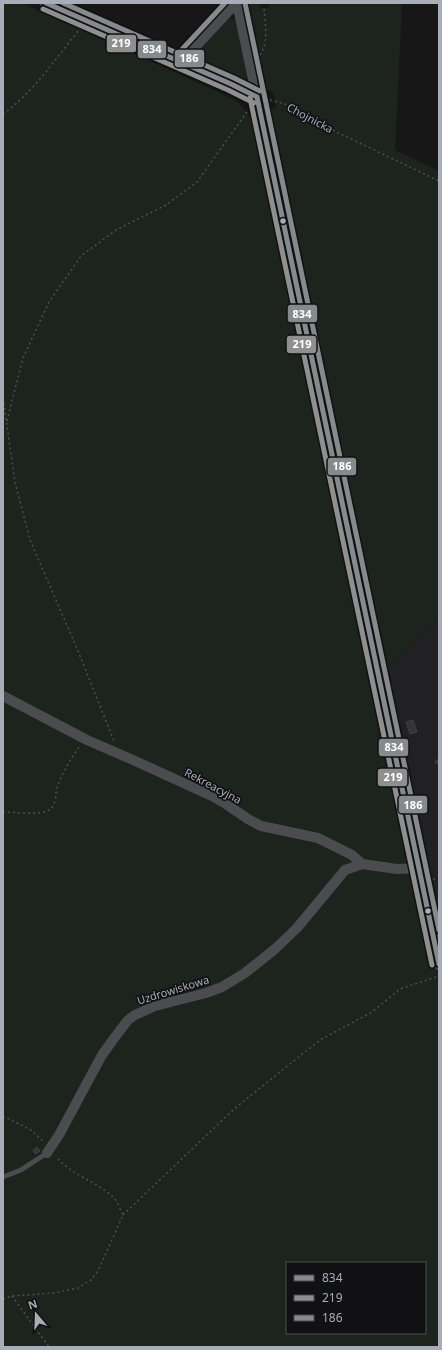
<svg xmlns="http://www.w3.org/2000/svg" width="442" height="1350" viewBox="0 0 442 1350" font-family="'Noto Sans',sans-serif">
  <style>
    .built { fill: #212123 }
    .green { fill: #1d241e; fill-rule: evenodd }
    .building { fill: #353536; stroke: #3f4043 }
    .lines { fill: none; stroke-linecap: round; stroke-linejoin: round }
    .path { stroke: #4d4e52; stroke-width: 1.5; stroke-dasharray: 2 3; stroke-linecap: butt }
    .service { stroke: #4b4c50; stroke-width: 5 }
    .minor { stroke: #4b4c50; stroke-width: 10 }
    .tertiary { stroke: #4b4c50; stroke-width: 12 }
    .bus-1-casing { stroke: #111113; stroke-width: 8 }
    .bus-2-casing { stroke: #111113; stroke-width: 8 }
    .bus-3-casing { stroke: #111113; stroke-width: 8 }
    .bus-1 { stroke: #868a8d; stroke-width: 5 }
    .bus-2 { stroke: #8f8f8f; stroke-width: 5 }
    .bus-3 { stroke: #868a8d; stroke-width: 5 }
    .bus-dot { fill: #a8adb8; stroke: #111113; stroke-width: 1.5 }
    .labels { text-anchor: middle; stroke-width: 3.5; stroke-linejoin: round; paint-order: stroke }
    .street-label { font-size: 11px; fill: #a8adb8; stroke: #111113 }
    .line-badge { stroke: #111113; stroke-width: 1.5 }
    .badge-label { font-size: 11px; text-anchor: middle; font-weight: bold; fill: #fff }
  </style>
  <rect width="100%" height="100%" fill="#171717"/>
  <path class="built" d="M439 618V900L438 902 389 670Z"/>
  <path class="green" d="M3 3H22L214 90 238 102 250 117 276 108 274 93 259 85 242 3H259L260 8H269V3H402L395 150 439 171V618L389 670 438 901 439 900V1347H3ZM287 1263H425V1333H287Z
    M230 19H234L236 22 247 75C246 80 242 82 237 81L194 62 192 58 227 20Z"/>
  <path class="building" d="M413 720 417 732 410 734 406 722Z
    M439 758V766L435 762Z
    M37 1147 40 1151 35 1154 33 1150Z"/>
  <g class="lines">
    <path class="path" d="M260 55C269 43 265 22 264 8
      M270 100 285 104 322 125 439 181
      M3 114C34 92 55 59 79 30
      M3 398 15 482 30 540 78 651 114 741
      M7 421 23 358 49 302 81 256 116 230 166 205 197 182 249 109
      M3 812C15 812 39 816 49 810 57 805 55 795 57 788 62 773 70 760 79 747
      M433 879 439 880
      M3 1116 31 1130 43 1141
      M123 1215 234 1109 320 1040 372 1012 400 989 439 976
      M12 1296 49 1347
      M3 1299 12 1296 54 1293 78 1288 91 1280 98 1271 123 1215C120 1209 117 1200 112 1196 95 1181 69 1174 56 1156"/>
    <path class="service" d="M3 1177 21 1170 47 1153"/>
    <path class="minor" d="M3 696 87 740 133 760 214 797 226 804 248 819 261 826 318 838 352 855 362 864 397 869 419 868
      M47 1153 59 1135 102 1055 115 1037 128 1020 135 1015 155 1006 206 993 222 987 245 973 275 949 297 928 345 870 362 864"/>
    <path class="tertiary" d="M46 3 231 84 257 97
      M238 3 439 964
      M180 62 235 3"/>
    <defs>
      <path id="bus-1" d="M46 3 231 84 257 97
        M257 97 439 964"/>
      <path id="bus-2" d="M43 9 228 90 254 103
        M250 98 432 965"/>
      <path id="bus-3" d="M63 3 234 78 260 91
        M245 3 439 930
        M175 57 225 3"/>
    </defs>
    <use href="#bus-1" class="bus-1-casing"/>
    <use href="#bus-2" class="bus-2-casing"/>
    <use href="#bus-3" class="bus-3-casing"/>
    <use href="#bus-1" class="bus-1"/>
    <use href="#bus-2" class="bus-2"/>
    <use href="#bus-3" class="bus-3"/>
  </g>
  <g class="bus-dot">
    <circle cx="283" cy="221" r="3.5"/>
    <circle cx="428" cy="911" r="3.5"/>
  </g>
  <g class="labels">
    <g class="street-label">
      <text transform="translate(310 118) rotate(28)" y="4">Chojnicka</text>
      <text transform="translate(213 786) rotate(28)" y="4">Rekreacyjna</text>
      <text transform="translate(173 990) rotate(-17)" y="4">Uzdrowiskowa</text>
    </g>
  </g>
  <g class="line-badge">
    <rect x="106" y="34" width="31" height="19" rx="4" fill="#8f8f8f"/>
    <rect x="137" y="40" width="30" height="19" rx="4" fill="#868a8d"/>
    <rect x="174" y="49" width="31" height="19" rx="4" fill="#868a8d"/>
    <rect x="287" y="304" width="31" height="19" rx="4" fill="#868a8d"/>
    <rect x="286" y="335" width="31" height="19" rx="4" fill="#8f8f8f"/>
    <rect x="327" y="457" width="30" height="19" rx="4" fill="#868a8d"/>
    <rect x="378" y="738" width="31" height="19" rx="4" fill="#868a8d"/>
    <rect x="377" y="768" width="31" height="19" rx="4" fill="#8f8f8f"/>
    <rect x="398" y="795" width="30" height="19" rx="4" fill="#868a8d"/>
  </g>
  <g class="badge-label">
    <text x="121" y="47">219</text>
    <text x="152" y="53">834</text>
    <text x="189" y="62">186</text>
    <text x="302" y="318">834</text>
    <text x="302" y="348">219</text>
    <text x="342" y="470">186</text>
    <text x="394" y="751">834</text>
    <text x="393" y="781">219</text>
    <text x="413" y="809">186</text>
  </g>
  <rect width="442" height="1350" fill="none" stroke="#a8adb8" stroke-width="8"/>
  <rect x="286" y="1262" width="140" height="72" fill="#111113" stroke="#4d4f55"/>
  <rect x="294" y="1275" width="20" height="6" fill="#868a8d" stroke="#4d4f55"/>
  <text x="322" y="1282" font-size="12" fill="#a8adb8">834</text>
  <rect x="294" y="1295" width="20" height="6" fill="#8f8f8f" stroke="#4d4f55"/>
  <text x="322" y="1302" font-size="12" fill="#a8adb8">219</text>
  <rect x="294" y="1315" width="20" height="6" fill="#868a8d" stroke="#4d4f55"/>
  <text x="322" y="1322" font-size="12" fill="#a8adb8">186</text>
  <g transform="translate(36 1314) rotate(341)" stroke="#111113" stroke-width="3" paint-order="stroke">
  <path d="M0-3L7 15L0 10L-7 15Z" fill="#a8adb8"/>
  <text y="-6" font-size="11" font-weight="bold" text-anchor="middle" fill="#a8adb8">N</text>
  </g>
</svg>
